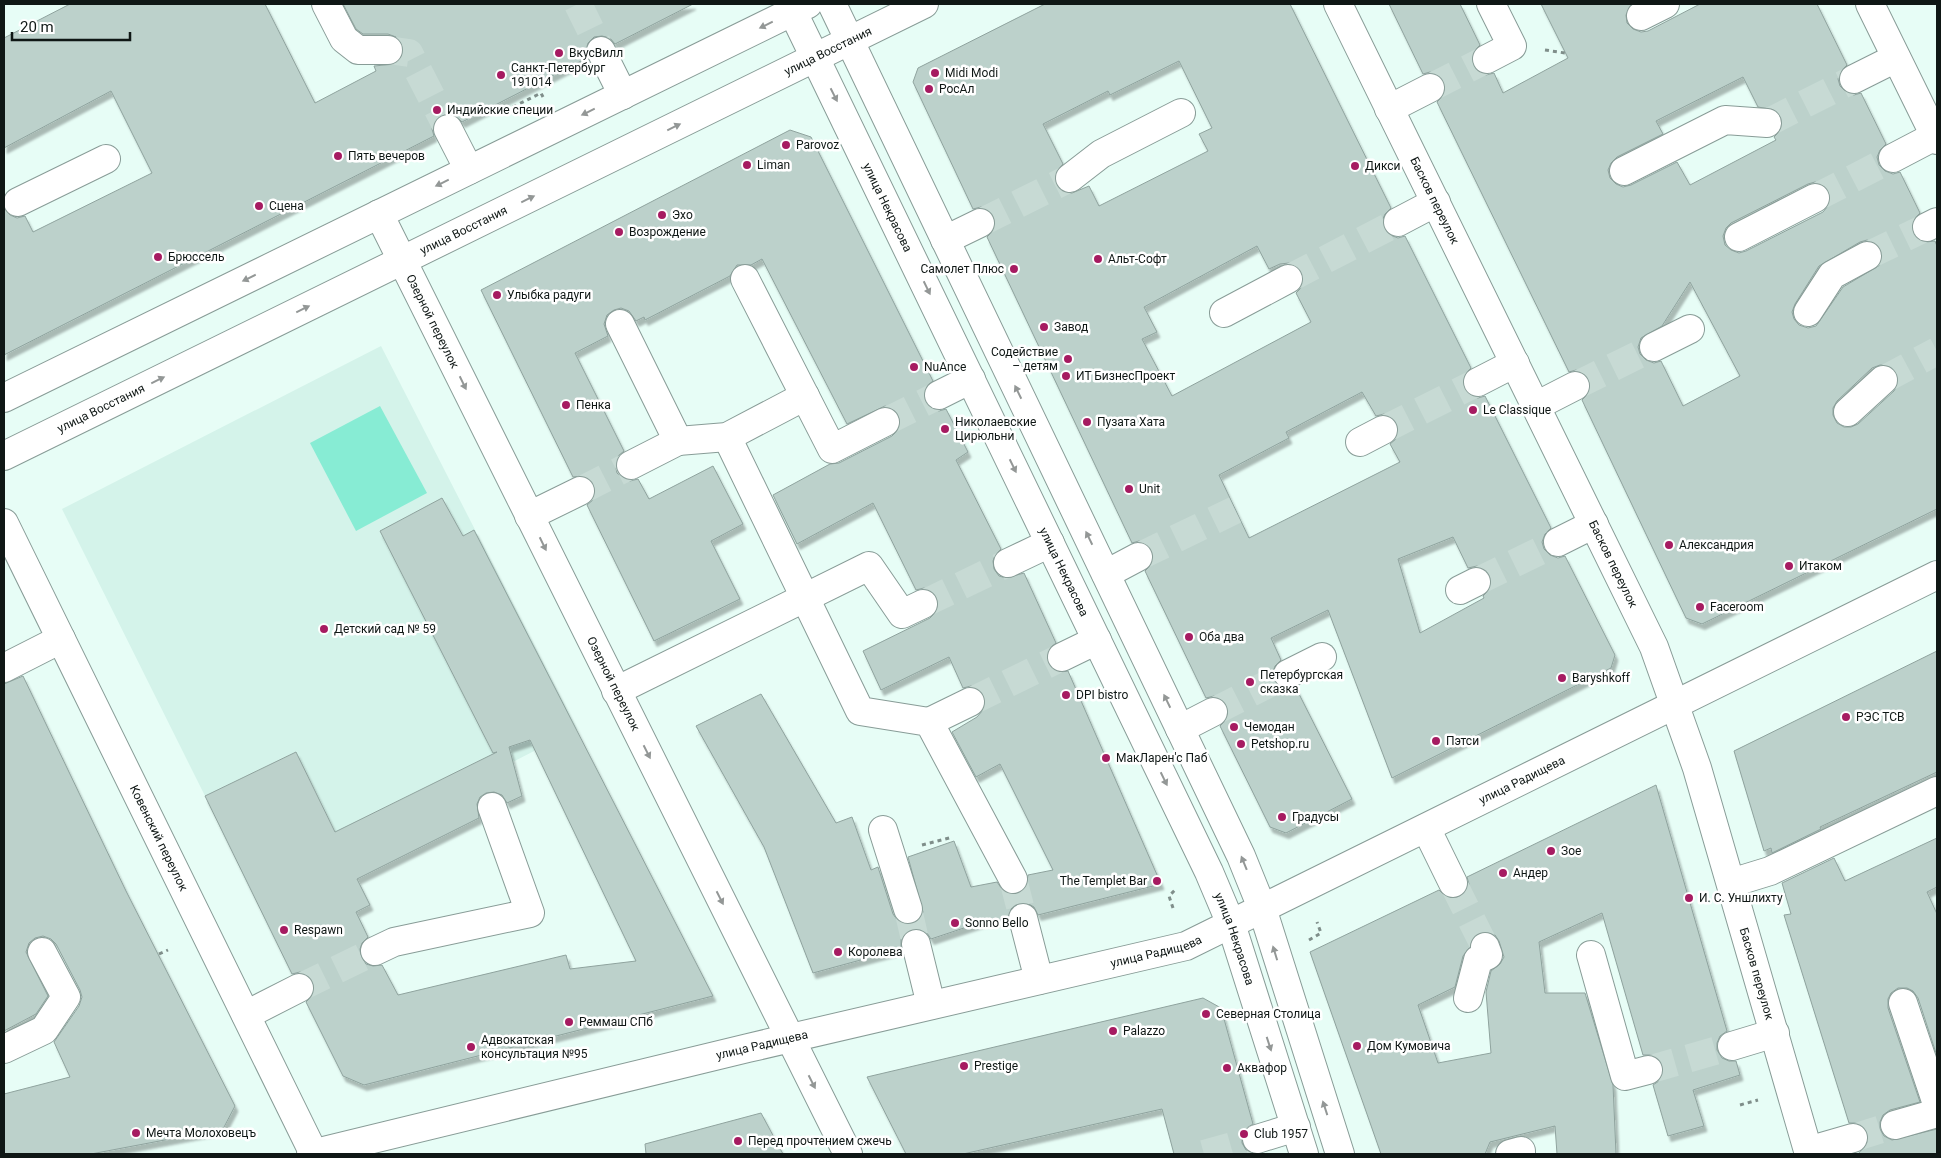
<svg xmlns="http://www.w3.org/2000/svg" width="1941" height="1158" viewBox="0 0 1941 1158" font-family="Roboto,sans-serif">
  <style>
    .built { fill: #d4f3ea }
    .green { fill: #87ecd4 }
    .building { fill: #bcd1cb; stroke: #8fa39e; fill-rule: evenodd; filter: url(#shadow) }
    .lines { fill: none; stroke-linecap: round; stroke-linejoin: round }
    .minor-tunnel { stroke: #c7dad4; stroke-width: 28; stroke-dasharray: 28 14; stroke-linecap: butt }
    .minor-casing { stroke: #889c97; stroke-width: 30 }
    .path { stroke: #7f8e8a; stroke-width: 3; stroke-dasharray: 4 4; stroke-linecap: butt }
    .minor { stroke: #fff; stroke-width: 28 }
    .oneway { fill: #939796 }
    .poi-dot { fill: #a61b61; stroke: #fff; stroke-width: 2 }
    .labels { text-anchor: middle; stroke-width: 5; stroke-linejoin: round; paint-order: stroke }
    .street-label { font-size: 12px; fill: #0f1715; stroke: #fff }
    .poi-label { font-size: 12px; fill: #0f1715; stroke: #fff; text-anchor: start }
  </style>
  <defs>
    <filter id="shadow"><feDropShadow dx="3" dy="5.5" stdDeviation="1" flood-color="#0004"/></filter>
  </defs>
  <rect width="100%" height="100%" fill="#e7fdf6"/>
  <path class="built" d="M381 346 577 729 501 768 448 776 335 832 296 752 205 796 62 509Z"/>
  <path class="green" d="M380 406 427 493 356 531 310 443Z"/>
  <path class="building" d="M70 4H265L315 103 376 71 374 66 395 64 402 57 404 50 402 43 396 37 388 34H363L356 29 343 4H693L615 44 610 38 602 36 594 37 588 43 586 50 587 58 462 122 456 116 448 113 441 115 435 121 432 129 434 136 4 355V208L10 215 17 218 25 216 33 232 152 173 111 91 4 148V38Z
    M1045 4H1290L1391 208 1385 214 1382 221 1384 229 1390 235 1398 238 1405 236 1471 368 1465 374 1462 382 1464 389 1470 395 1478 398 1485 396 1551 528 1545 534 1542 542 1544 549 1550 555 1558 558 1565 556 1615 655 1611 668 1392 778 1328 610 1271 638 1281 660 1275 666 1272 674 1274 681 1280 687 1288 690 1296 688 1352 799 1286 833 1270 827 1220 726 1226 720 1229 713 1227 705 1221 699 1214 696 1206 698 1145 571 1151 565 1154 558 1152 550 1146 544 1139 541 1132 543 987 237 993 231 995 225 994 217 988 210 981 207 973 209 913 82 918 68ZM1179 61 1212 128 1199 134 1208 151 1099 206 1089 186 1072 193H1065L1058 188 1055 181V173L1063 164 1043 124 1108 91 1110 95ZM1257 246 1269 269 1280 264 1289 263 1297 266 1302 271 1304 280 1301 288 1296 293 1311 322 1172 396 1142 339 1157 332 1144 307ZM1362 392 1376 416 1384 414 1392 417 1397 422 1399 431 1396 439 1390 444 1400 462 1249 538 1219 475 1289 438 1286 432ZM1453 537 1468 568 1477 566 1484 569 1490 575 1492 582 1489 590 1483 596 1484 598 1420 633 1398 559Z
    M1389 4H1460L1480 45 1474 51 1471 58 1473 66 1479 72 1486 75 1494 73 1503 93 1568 58 1541 4H1632L1626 15 1627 23 1633 29 1641 32 1648 31 1700 4H1817L1847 65 1841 71 1838 79 1840 86 1846 92 1854 95 1861 93 1886 144 1880 150 1877 157 1879 165 1885 171 1893 174 1900 172 1920 213 1914 219 1911 227 1913 234 1918 240 1926 242 1935 241 1937 246V509L1702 624 1686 618 1582 400 1588 394 1591 386 1589 379 1583 373 1576 370 1569 372 1437 102 1443 96 1446 88 1444 81 1438 75 1430 72 1423 74ZM1743 77 1758 107 1775 110 1781 116 1782 125 1780 131 1774 137 1776 140 1690 185 1677 162 1631 185 1623 187 1616 184 1610 178 1608 170 1611 163 1617 157 1663 134 1656 121ZM1815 182 1824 185 1829 191 1831 198 1828 206 1823 212 1746 251 1739 253 1731 250 1725 245 1723 236 1726 228 1731 223 1808 184ZM1867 240 1876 243 1881 249 1883 257 1880 265 1843 287 1816 326 1808 328 1799 325 1794 319 1792 312 1795 304 1819 266 1860 242ZM1690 282 1740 376 1683 406 1661 361 1654 363 1646 360 1640 354 1638 347 1641 338 1662 326ZM1880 365H1888L1895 370 1898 377V384L1894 391 1858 424 1851 427H1844L1837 423 1833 415V408L1837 401 1872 368Z
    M790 130 811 137 933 381 926 387 923 395 925 402 931 408 939 411 946 409 968 452 956 460 1001 549 995 555 993 561 994 569 999 576 1006 578 1024 573 1056 643 1049 649 1047 655 1048 663 1054 670 1060 672 1068 671 1161 884 1038 915 1034 907 1027 903H1020L1012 907 1008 919 982 922 931 939 927 933 921 929H912L906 932 901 939V949L813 973 764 847 696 726 761 694 836 823 852 817 871 870 878 867 893 914 898 921 905 924H913L920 919 923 912 908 857 954 841 971 887 997 882 1004 892 1013 895 1020 893 1026 888 1028 875 1053 870 1000 764 976 777 952 732 977 717 983 710 986 703 984 695 978 689 971 686 963 688 949 657 881 690 863 651 930 618 936 612 939 605 937 597 931 591 924 588 916 590 873 503 797 544 773 495 830 464 839 463 892 436 898 430 901 423 899 415 894 409 885 406 847 424 762 259 751 265H737L730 276 645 320 644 317 636 321 629 311 621 308 614 310 607 315 604 324 608 336 575 353 624 451 618 456 615 464 617 473 622 478 630 481 638 479 649 499 713 466 743 524 711 541 740 599 654 641 587 505 593 500 595 493 594 484 588 478 582 476 573 477 481 290Z
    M442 498 463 536 474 530 713 996 364 1085 343 1076 306 1002 312 996 315 989 313 981 307 975 300 972 292 974 205 796 296 752 335 832 497 752 493 753 380 531ZM530 740 636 961 570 969 566 955 398 995 382 965 373 966 366 964 361 957 360 949 362 943 368 937 356 912 370 905 357 879 479 818 477 804 480 797 486 793 494 792 502 795 507 803 522 796 509 747Z
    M1937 651V772L1820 827 1821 829 1772 853 1771 848 1764 851 1734 751Z
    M23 676 126 891 235 1106 223 1129 91 1154H4V1094L70 1077 54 1042 79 1006 82 997 80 990 56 944 51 939 43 936 35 938 29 943 26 952 48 996 36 1014 4 1031V684Z
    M1656 785 1727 1031 1720 1036 1717 1043V1050L1722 1058 1729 1061H1736L1740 1075 1693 1090 1704 1126 1668 1136 1653 1085 1659 1081 1663 1075V1066L1659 1059 1653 1055H1643L1602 913 1539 942 1545 993H1585L1613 1085 1616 1154H1557L1555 1126 1490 1142 1485 1154H1381L1310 952 1439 890 1445 896 1452 899 1459 897 1466 891 1469 884 1467 877ZM1488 932 1495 935 1499 941 1504 957 1500 964 1491 971 1486 992 1491 1053 1438 1063 1418 1005 1455 987 1463 956 1470 947 1473 937 1479 933Z
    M1937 838V887L1927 892 1937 914V1056L1918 998 1913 991 1907 988H1898L1891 993 1888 999V1008L1920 1102 1890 1110 1883 1115 1880 1122V1129L1884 1136 1892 1140 1937 1129V1154H1858L1868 1142V1134L1863 1126 1856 1123H1849L1784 915 1791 914 1782 883 1834 858 1845 881Z
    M1203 998 1221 1008 1253 1124 1245 1129 1242 1135V1143L1246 1150 1254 1154H1174L1162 1109 963 1154H906L867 1077Z
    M761 1113 783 1154H646L645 1144Z"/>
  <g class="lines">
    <path class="minor-tunnel" d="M578 4 601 51
      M388 50 409 53 448 129
      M1430 88 1487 59
      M1767 123 1854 79
      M1815 198 1893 158
      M980 223 1070 178
      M1867 256 1927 227
      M1288 279 1398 222
      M1883 380 1937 351
      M1575 386 1654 347
      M885 422 939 395
      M1383 430 1478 382
      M580 491 631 465
      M1138 557 1235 510
      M1476 582 1558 542
      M923 604 1008 563
      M970 702 1062 657
      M1213 712 1288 674
      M1013 879 1023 918
      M1453 883 1485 947
      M908 909 916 944
      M299 988 375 951
      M1648 1070 1732 1046
      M1853 1138 1895 1125
      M1204 1154 1257 1139"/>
    <defs>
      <g id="minor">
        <path d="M326 4 344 39 358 50H388"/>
        <path id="s1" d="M789 4 1209 872 1231 924 1304 1154"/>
        <path d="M832 4 1241 856 1262 908 1340 1154"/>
        <path id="s2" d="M1338 4 1654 647 1697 768 1809 1154"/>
        <path d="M1870 4 1937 140"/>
        <path d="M1641 16 1665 4"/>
        <path d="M601 51 623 95"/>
        <path d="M1487 59 1512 46 1491 4"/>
        <path d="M1854 79 1896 58"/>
        <path d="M1389 109 1430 88"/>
        <path d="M448 129 469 170"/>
        <path d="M1893 158 1935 136"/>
        <path d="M1624 171 1725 120 1767 123"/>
        <path d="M1070 178 1101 154 1181 113"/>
        <path d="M18 202 106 159"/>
        <path id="s3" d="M379 214 848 1154"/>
        <path d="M1398 222 1436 202"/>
        <path d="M1927 227 1937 222"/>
        <path d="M1739 237 1815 198"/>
        <path d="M945 240 980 223"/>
        <path d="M745 279 832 449 885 422"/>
        <path d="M1808 312 1832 275 1867 256"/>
        <path d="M1224 313 1288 279"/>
        <path d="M620 324 678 441 727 437 805 396"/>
        <path d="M1654 347 1690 329"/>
        <path d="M1478 382 1515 363"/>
        <path d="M939 395 971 379"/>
        <path d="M4 398 808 4"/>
        <path d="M1536 406 1575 386"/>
        <path d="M1848 412 1883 380"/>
        <path d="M727 437 860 711 929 722 1013 879"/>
        <path d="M1360 442 1383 430"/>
        <path id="s4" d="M4 456 924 4"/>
        <path d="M631 465 678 441"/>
        <path d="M529 516 580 491"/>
        <path id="s5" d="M4 523 314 1154"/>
        <path d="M1558 542 1594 524"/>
        <path d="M1008 563 1050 543"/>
        <path d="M1106 574 1138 557"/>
        <path d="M1460 590 1476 582"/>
        <path d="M1062 657 1097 640"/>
        <path d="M4 668 61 639"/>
        <path d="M1288 674 1322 657"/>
        <path d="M616 691 869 566 902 614 923 604"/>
        <path d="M929 722 970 702"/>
        <path d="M1180 729 1213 712"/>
        <path d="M1426 828 1453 883"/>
        <path d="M883 830 908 909"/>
        <path d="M1731 883 1770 871 1937 791"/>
        <path d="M1023 918 1039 980"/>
        <path d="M916 944 931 1005"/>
        <path d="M375 951 394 942 530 913 492 807"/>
        <path d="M1591 955 1625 1076 1648 1070"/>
        <path d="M1468 998 1478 960 1488 955 1485 947"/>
        <path d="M1903 1003 1937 1104"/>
        <path d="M246 1015 299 988"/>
        <path d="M1732 1046 1775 1033"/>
        <path d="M4 1049 44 1030 66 997 42 952"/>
        <path d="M1895 1125 1937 1113"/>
        <path d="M1257 1139 1296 1127"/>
        <path d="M1808 1151 1853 1138"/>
        <path id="s6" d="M311 1154 748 1048 1186 946 1937 575"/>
        <path d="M1510 1154 1521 1151V1154"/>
      </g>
    </defs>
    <use href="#minor" class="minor-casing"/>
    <path class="path" d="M1545 50 1565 53
      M511 112 509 109 541 93 543 97
      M922 845 953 837
      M1173 908 1169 896 1177 888
      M1309 940 1321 933 1317 922
      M159 954 168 950
      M1740 1105 1758 1100"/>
    <use href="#minor" class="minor"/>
  </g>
  <defs><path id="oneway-solid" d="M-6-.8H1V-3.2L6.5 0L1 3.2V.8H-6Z" transform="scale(1.25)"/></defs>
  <g class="oneway">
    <use href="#oneway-solid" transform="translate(766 25) rotate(154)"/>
    <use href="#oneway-solid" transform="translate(834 95) rotate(63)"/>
    <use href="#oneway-solid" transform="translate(588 112) rotate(154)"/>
    <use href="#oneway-solid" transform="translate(674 127) rotate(-26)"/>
    <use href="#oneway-solid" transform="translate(442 183) rotate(154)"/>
    <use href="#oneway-solid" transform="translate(528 199) rotate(-26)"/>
    <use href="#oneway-solid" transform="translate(249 278) rotate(154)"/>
    <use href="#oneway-solid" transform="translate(927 288) rotate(64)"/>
    <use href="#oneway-solid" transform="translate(303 309) rotate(-26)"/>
    <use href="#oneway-solid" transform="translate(158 380) rotate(-26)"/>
    <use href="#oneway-solid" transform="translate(463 383) rotate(64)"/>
    <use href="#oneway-solid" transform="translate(1018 392) rotate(-116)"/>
    <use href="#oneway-solid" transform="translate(1013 466) rotate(64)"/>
    <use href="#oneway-solid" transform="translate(1089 538) rotate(-116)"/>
    <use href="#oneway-solid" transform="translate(543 544) rotate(64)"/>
    <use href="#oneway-solid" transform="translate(1167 701) rotate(-116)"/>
    <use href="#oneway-solid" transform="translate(647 752) rotate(63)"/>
    <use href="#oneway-solid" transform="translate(1164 779) rotate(64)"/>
    <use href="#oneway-solid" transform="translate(1244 863) rotate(-112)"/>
    <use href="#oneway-solid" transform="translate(720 898) rotate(63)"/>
    <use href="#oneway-solid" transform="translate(1275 953) rotate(-107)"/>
    <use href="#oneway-solid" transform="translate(1269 1044) rotate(72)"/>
    <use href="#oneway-solid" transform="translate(812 1082) rotate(63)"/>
    <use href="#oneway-solid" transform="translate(1325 1108) rotate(-108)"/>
  </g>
  <g class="poi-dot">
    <circle cx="559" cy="53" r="5"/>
    <circle cx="935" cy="73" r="5"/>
    <circle cx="501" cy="75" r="5"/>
    <circle cx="929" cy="89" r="5"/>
    <circle cx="437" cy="110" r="5"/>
    <circle cx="786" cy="145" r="5"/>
    <circle cx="338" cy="156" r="5"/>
    <circle cx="747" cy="165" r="5"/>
    <circle cx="1355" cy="166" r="5"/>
    <circle cx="259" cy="206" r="5"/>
    <circle cx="662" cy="215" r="5"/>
    <circle cx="619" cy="232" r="5"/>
    <circle cx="158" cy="257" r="5"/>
    <circle cx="1098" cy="259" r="5"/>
    <circle cx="1014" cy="269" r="5"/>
    <circle cx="497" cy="295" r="5"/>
    <circle cx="1044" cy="327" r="5"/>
    <circle cx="1068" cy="359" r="5"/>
    <circle cx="914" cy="367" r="5"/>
    <circle cx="1066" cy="376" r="5"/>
    <circle cx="566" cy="405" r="5"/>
    <circle cx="1473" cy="410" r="5"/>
    <circle cx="1087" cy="422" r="5"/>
    <circle cx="945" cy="429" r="5"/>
    <circle cx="1129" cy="489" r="5"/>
    <circle cx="1669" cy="545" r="5"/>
    <circle cx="1789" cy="566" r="5"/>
    <circle cx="1700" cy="607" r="5"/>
    <circle cx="324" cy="629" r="5"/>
    <circle cx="1189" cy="637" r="5"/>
    <circle cx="1562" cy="678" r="5"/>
    <circle cx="1250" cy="682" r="5"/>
    <circle cx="1066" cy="695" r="5"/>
    <circle cx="1846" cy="717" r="5"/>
    <circle cx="1234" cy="727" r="5"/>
    <circle cx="1436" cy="741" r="5"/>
    <circle cx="1241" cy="744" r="5"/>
    <circle cx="1106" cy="758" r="5"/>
    <circle cx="1282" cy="817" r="5"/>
    <circle cx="1551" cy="851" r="5"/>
    <circle cx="1503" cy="873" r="5"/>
    <circle cx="1157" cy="881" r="5"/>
    <circle cx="1689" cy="898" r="5"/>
    <circle cx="955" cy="923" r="5"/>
    <circle cx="284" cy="930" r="5"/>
    <circle cx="838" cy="952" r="5"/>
    <circle cx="1206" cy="1014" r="5"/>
    <circle cx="569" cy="1022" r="5"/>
    <circle cx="1113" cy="1031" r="5"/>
    <circle cx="1357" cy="1046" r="5"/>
    <circle cx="471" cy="1047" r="5"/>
    <circle cx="964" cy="1066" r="5"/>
    <circle cx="1227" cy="1068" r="5"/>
    <circle cx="136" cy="1133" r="5"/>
    <circle cx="1244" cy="1134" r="5"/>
    <circle cx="738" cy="1141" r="5"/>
  </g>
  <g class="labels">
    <g class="street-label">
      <text dy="4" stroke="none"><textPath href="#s4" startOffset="918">улица Восстания</textPath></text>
      <text dy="4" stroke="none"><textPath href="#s2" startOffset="219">Басков переулок</textPath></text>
      <text dy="4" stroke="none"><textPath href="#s1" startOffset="226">улица Некрасова</textPath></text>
      <text dy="4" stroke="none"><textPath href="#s4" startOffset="512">улица Восстания</textPath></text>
      <text dy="4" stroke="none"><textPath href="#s3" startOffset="120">Озерной переулок</textPath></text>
      <text dy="4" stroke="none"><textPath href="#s4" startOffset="108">улица Восстания</textPath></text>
      <text dy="4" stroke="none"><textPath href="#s2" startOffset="624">Басков переулок</textPath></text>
      <text dy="4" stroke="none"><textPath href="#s1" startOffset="631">улица Некрасова</textPath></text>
      <text dy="4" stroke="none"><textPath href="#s3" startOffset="525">Озерной переулок</textPath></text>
      <text dy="4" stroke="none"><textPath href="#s6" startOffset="1274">улица Радищева</textPath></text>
      <text dy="4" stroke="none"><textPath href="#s5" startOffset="351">Ковенский переулок</textPath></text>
      <text dy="4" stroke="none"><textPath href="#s1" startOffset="1036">улица Некрасова</textPath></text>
      <text dy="4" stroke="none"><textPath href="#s6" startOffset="869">улица Радищева</textPath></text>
      <text dy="4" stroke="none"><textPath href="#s2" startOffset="1059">Басков переулок</textPath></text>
      <text dy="4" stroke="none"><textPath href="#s6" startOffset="464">улица Радищева</textPath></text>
    </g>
    <g class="poi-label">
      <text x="569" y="57">ВкусВилл</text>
      <text x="511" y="72">Санкт-Петербург<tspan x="511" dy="14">191014</tspan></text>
      <text x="945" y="77">Midi Modi</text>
      <text x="939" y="93">РосАл</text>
      <text x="447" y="114">Индийские специи</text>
      <text x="796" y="149">Parovoz</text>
      <text x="348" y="160">Пять вечеров</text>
      <text x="757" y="169">Liman</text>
      <text x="1365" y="170">Дикси</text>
      <text x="269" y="210">Сцена</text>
      <text x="672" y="219">Эхо</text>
      <text x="629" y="236">Возрождение</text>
      <text x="168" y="261">Брюссель</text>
      <text x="1108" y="263">Альт-Софт</text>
      <text x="1004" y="273" text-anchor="end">Самолет Плюс</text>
      <text x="507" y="299">Улыбка радуги</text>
      <text x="1054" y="331">Завод</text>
      <text x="1058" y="356" text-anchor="end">Содействие<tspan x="1058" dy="14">– детям</tspan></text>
      <text x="924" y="371">NuAnce</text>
      <text x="1076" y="380">ИТ БизнесПроект</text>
      <text x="576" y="409">Пенка</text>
      <text x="1483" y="414">Le Classique</text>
      <text x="955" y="426">Николаевские<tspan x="955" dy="14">Цирюльни</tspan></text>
      <text x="1097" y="426">Пузата Хата</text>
      <text x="1139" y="493">Unit</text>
      <text x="1679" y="549">Александрия</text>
      <text x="1799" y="570">Итаком</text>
      <text x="1710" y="611">Faceroom</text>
      <text x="334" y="633">Детский сад № 59</text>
      <text x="1199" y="641">Оба два</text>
      <text x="1260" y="679">Петербургская<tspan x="1260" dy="14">сказка</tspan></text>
      <text x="1572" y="682">Baryshkoff</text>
      <text x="1076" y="699">DPI bistro</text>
      <text x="1856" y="721">РЭС ТСВ</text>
      <text x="1244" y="731">Чемодан</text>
      <text x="1446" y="745">Пэтси</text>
      <text x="1251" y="748">Petshop.ru</text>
      <text x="1116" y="762">МакЛарен'с Паб</text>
      <text x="1292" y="821">Градусы</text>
      <text x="1561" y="855">Зое</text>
      <text x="1513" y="877">Андер</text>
      <text x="1147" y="885" text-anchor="end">The Templet Bar</text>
      <text x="1699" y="902">И. С. Уншлихту</text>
      <text x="965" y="927">Sonno Bello</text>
      <text x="294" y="934">Respawn</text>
      <text x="848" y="956">Королева</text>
      <text x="1216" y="1018">Северная Столица</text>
      <text x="579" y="1026">Реммаш СПб</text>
      <text x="1123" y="1035">Palazzo</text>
      <text x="481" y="1044">Адвокатская<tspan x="481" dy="14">консультация №95</tspan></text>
      <text x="1367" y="1050">Дом Кумовича</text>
      <text x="974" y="1070">Prestige</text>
      <text x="1237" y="1072">Аквафор</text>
      <text x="146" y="1137">Мечта Молоховецъ</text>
      <text x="1254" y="1138">Club 1957</text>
      <text x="748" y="1145">Перед прочтением сжечь</text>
    </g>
  </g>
  <rect width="1941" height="1158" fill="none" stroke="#0f1715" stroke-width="10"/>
  <path d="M12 32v8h118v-8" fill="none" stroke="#0f1715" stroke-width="2.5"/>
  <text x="20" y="32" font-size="15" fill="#0f1715" stroke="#ffffff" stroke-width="4" paint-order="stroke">20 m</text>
</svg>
